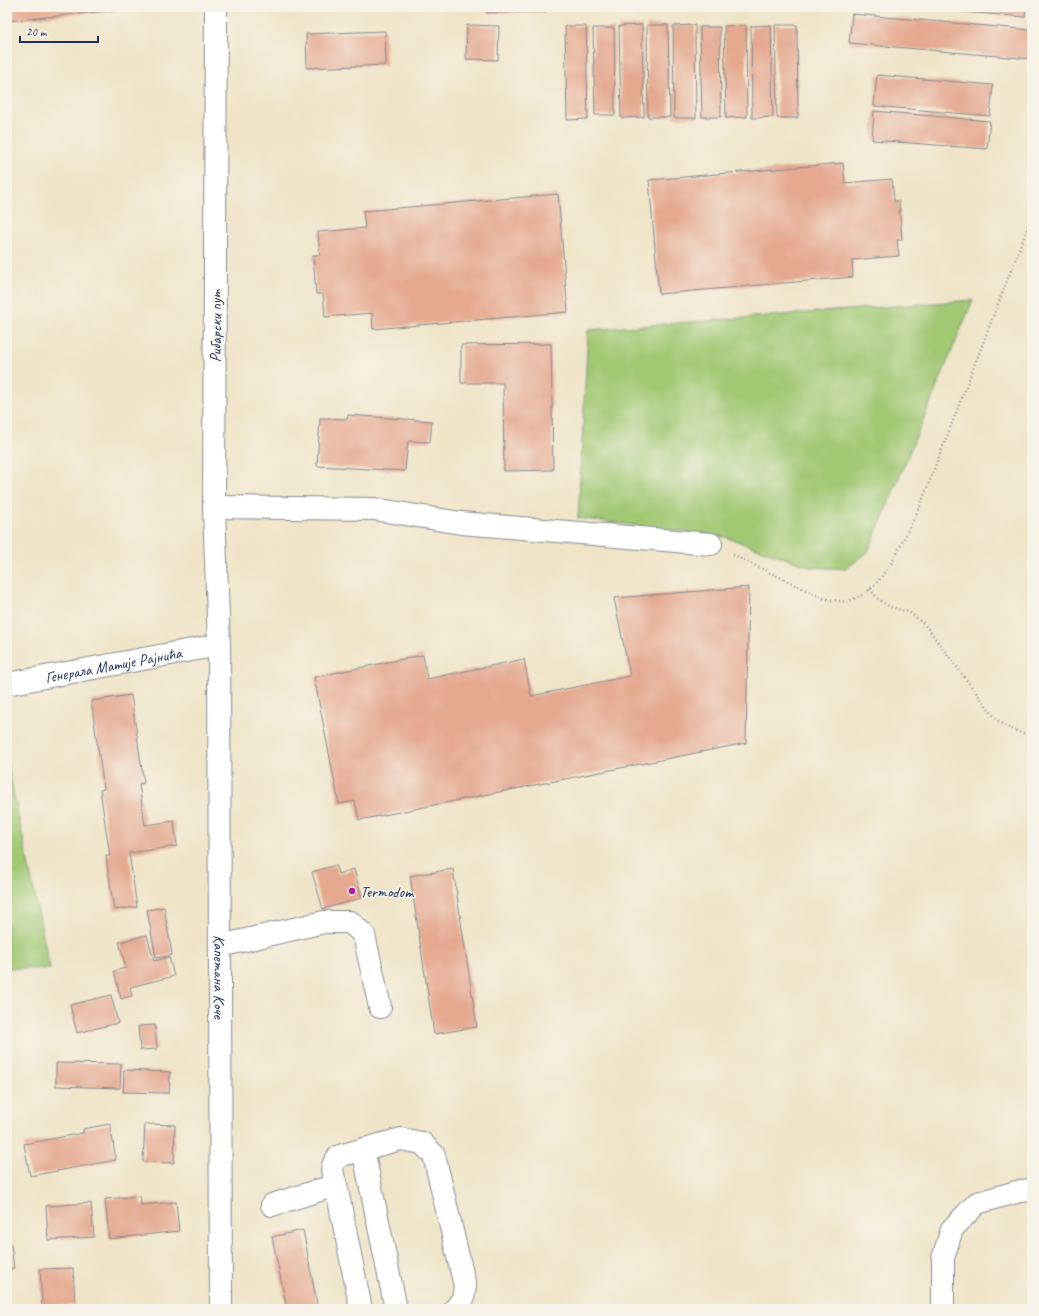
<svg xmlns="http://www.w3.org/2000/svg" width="1039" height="1316" viewBox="0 0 1039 1316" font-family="Caveat,sans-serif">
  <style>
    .green { fill: #a1c873; stroke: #5e7c68 }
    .building { fill: #e5a990 }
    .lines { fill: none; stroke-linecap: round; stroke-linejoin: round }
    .minor-casing { stroke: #858a92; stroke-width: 24 }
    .major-casing { stroke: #858a92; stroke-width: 24 }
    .path { stroke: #858a92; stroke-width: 2.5; stroke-dasharray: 1 3; stroke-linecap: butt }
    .minor { stroke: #fff; stroke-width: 22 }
    .major { stroke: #fff; stroke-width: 22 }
    .poi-dot { fill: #b5179e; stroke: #f7f3e8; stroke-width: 1.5 }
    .labels { text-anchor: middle; stroke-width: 3; stroke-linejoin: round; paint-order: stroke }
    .street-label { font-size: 16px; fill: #1b2f5e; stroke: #f7f3e8 }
    .poi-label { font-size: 16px; fill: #1b2f5e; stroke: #f7f3e8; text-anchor: start }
  </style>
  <rect width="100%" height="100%" fill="#f7f3e8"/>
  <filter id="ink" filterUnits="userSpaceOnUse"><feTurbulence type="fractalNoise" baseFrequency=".025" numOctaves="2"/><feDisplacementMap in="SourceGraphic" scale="8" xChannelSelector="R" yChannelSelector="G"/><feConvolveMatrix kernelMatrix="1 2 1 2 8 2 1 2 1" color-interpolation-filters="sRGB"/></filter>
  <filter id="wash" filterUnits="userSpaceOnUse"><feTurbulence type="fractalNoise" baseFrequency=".012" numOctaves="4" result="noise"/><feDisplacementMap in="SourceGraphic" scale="16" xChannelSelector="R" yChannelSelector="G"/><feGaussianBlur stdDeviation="0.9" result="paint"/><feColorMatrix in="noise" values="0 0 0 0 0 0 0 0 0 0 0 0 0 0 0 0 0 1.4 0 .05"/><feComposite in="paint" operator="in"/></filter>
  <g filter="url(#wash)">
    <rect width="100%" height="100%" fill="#efe4c7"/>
    <path class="green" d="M973 300 868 552 846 569 811 567 725 537 578 518 588 330Z
      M7 766H8L50 969 7 968Z"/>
    <g id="blocks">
      <path class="building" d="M7 7H138V8L7 21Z
        M487 7H545V12L487 13Z
        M916 7H1026L1025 17 916 8Z
        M852 14 1032 30V59L849 43Z
        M467 25 499 26 498 60 466 59Z
        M642 25 644 117 621 118 619 26Z
        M647 25H668L670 117H648Z
        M695 25 696 118H674L673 26Z
        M746 25 747 117 726 118 724 26Z
        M771 25 773 117 752 118 751 26Z
        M775 25H797L798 118H777Z
        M565 26H586L588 119 567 120Z
        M700 27H720L721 117H702Z
        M593 28H614L615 115H595Z
        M385 31 386 65 307 68 306 34Z
        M877 75 993 85 990 116 874 106Z
        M874 111 990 121 987 149 872 140Z
        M843 163 845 183 892 179 894 201H899L902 240H897L899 256 852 260 853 277 659 294 649 180Z
        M558 194 568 312 373 329 372 313 325 317 323 294H316L313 255H320L318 232 365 228 363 211Z
        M551 344 553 470 504 471 503 383H461V345Z
        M348 415 432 421 430 442 408 441 405 471 317 466 320 418 347 419Z
        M749 587 746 743 359 820 355 801 339 804 314 677 423 655 427 679 524 659 531 696 630 676 614 598Z
        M131 695 144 783 139 784 145 825 174 821 177 846 129 853 137 907 114 910 106 856H110L100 790 104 789 91 701Z
        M336 865 338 874 354 869 362 898 323 909 312 872Z
        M453 869 477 1027 434 1034 410 876Z
        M164 907 172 955 156 958 147 910Z
        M147 935 154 961 169 957 174 976 130 987 132 996 121 999 114 971 126 968 119 942Z
        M111 995 118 1023 77 1033 70 1005Z
        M155 1025 157 1049 140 1050 138 1026Z
        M56 1063 121 1064 120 1088 56 1086Z
        M124 1070 170 1072 169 1093 123 1092Z
        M110 1124 116 1160 30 1176 24 1144 83 1133V1129Z
        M145 1124 175 1125 174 1163 143 1162Z
        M140 1196 141 1205 176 1202 179 1231 109 1239 105 1199Z
        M91 1203 94 1237 48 1240 46 1206Z
        M303 1230 318 1309H287L272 1237Z
        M7 1245H11L14 1268 7 1269Z
        M73 1268 75 1305 42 1307 40 1269Z"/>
    </g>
  </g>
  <g filter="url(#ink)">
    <use href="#blocks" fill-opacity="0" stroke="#858a92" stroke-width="1"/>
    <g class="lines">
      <defs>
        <g id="minor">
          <path d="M214 507 374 509 461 523 711 544"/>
          <path id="s1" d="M7 684 219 645"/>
          <path d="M220 946 324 922H350L364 935 380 1007"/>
          <path d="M363 1149 396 1309"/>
          <path d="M336 1185C332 1171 329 1168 339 1156L401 1139 422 1143 434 1155 465 1286 463 1299 455 1309"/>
          <path d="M272 1205 336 1185 361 1309"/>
          <path d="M943 1309V1258L952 1229 977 1203 1020 1191 1032 1190"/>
        </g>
        <g id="major">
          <path id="s2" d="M216 7 214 507 219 645 221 1309"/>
        </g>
      </defs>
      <use href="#minor" class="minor-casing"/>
      <use href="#major" class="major-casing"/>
      <path class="path" d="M733 555 825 599 847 602 864 594 876 584 893 561 920 506 1032 216
        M870 589 878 599 890 607 909 612 925 625 997 720C1007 728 1019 733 1032 735"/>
      <use href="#minor" class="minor"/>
      <use href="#major" class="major"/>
    </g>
  </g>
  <circle class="poi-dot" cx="352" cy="891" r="4"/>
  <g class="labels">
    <g class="street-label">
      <text transform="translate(215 326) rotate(-90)" y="6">Рибарски пут</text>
      <text dy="6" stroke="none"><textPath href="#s1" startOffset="108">Генерала Матије Рајнића</textPath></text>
      <text dy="6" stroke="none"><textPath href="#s2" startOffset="970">Капетана Коче</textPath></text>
    </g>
    <g class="poi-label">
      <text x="360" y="897">Termodom</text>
    </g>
  </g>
  <rect width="1039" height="1316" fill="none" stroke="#f7f3e8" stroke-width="24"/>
  <path d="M20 36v6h78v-6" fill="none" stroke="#1b2f5e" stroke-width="2"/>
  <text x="26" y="36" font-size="12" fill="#1b2f5e" stroke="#f7f3e8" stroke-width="3" paint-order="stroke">20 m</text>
</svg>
